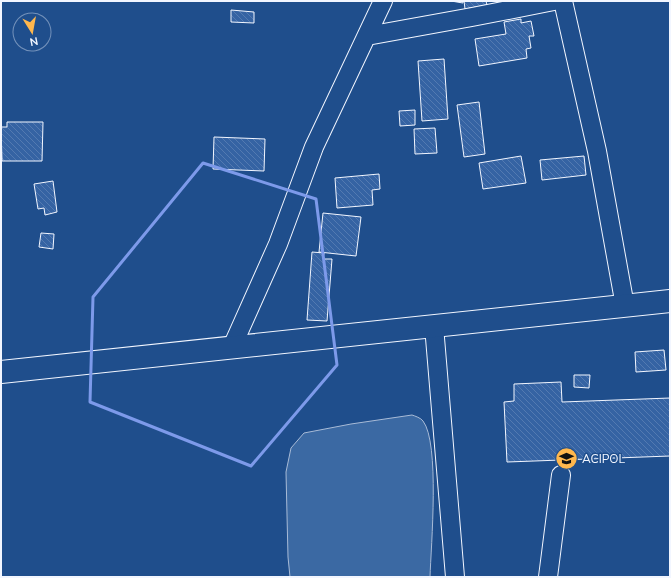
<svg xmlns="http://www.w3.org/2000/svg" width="671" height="578" viewBox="0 0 671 578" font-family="'Nunito Sans',sans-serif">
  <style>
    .water { fill: #3b69a3; stroke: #a8bbd7 }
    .building { fill: url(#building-back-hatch); stroke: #f2f6ff }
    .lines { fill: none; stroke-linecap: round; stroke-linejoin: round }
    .minor-casing { stroke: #f2f6ff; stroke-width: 20 }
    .tertiary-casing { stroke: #f2f6ff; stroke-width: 24 }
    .minor { stroke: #1f4e8c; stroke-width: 18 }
    .tertiary { stroke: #1f4e8c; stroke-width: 22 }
    .marked { fill: none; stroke: #7d9aea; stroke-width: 3; stroke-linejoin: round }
    .labels { text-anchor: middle; stroke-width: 3; stroke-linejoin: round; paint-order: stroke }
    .poi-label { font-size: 12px; fill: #f2f6ff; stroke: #1f4e8c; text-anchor: start }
  </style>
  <defs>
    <pattern id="building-back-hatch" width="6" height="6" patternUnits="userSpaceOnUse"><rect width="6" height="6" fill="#3563a3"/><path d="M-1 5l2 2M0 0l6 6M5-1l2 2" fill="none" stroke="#537ab1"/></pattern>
  </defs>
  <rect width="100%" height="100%" fill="#1f4e8c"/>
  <path class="water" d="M412 415C415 416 421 418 423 421 440 443 431 546 430 577H290L288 557 286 472 291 448 304 433 351 424Z"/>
  <path class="building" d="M451 1H463V3Z
    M464 1H486L487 5 465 9Z
    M231 10 254 12V23L231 22Z
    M521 19V23L531 21 534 36H529L531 48 526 49 527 58 479 66 475 39 506 34 504 22Z
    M444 59 448 119 422 121 418 61Z
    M479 102 485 154 464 157 457 105Z
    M415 110V125L400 126 399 111Z
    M7 122H43L42 161H2L1 127H7Z
    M435 128 437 153 415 154 414 129Z
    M214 137 265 139 264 171 213 169Z
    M521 156 526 183 483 189 479 163Z
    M584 156 586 175 542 180 540 160Z
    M379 174 380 189 372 190 373 205 337 208 335 178Z
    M53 181 57 212 45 215 44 208 38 209 34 184Z
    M323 213 361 217 356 256 319 252Z
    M41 233 54 234 53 249 39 247Z
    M312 252 324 253 323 259H332L327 321 307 320Z
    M664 350 666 370 636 372 635 352Z
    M574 375H590L589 388 574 387Z
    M561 382 562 402 670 398V456L507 462 504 402 514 401V384Z"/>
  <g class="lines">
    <defs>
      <path id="minor" d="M563 1 597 151 625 306
        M367 36 472 17 554 1
        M434 326 455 577
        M232 347 278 244 314 147 383 1
        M548 577 561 475"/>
      <path id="tertiary" d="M1 372 670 301"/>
    </defs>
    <use href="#minor" class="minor-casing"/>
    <use href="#tertiary" class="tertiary-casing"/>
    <use href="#minor" class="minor"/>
    <use href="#tertiary" class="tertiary"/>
  </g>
  <path class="marked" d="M203 163 316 199 337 365 251 466 90 402 93 297Z"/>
  <defs>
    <symbol id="university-disc" viewBox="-11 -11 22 22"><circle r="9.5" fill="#ffb74d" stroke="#1f4e8c"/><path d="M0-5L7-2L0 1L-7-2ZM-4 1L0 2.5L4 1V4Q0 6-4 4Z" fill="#111"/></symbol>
  </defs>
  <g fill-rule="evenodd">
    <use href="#university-disc" x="554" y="446" width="25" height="25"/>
  </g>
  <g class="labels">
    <g class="poi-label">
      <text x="582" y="463">ACIPOL</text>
    </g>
  </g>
  <rect width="671" height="578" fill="none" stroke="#f2f6ff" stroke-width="4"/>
  <g transform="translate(32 32) rotate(169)"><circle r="19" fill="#1f4e8c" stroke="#7391ba"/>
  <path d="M0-3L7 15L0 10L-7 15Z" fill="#ffb74d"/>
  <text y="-6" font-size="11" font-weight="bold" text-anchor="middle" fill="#f2f6ff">N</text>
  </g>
</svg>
